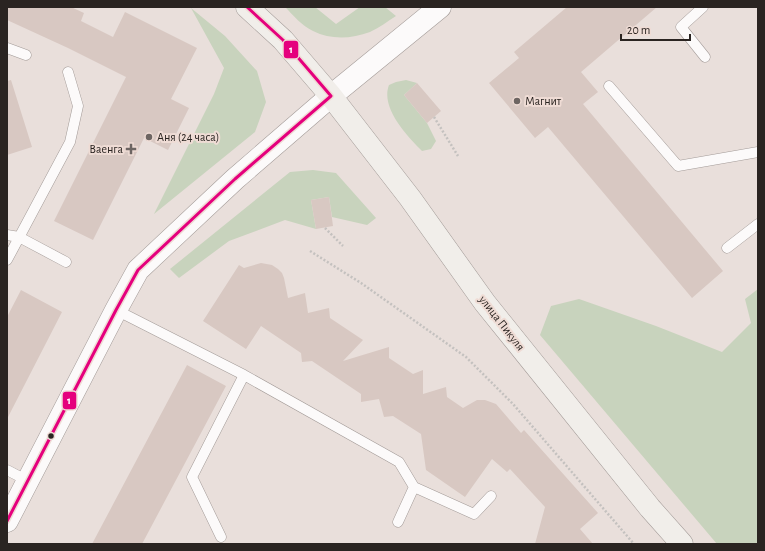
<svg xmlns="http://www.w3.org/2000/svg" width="765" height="551" viewBox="0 0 765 551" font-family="'Alegreya Sans',sans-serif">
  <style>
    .green { fill: #c8d3bd }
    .building { fill: #d8c8c2 }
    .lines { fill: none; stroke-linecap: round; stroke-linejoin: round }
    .service-casing { stroke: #a39b98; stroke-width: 11 }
    .tertiary-casing { stroke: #a39b98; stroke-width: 23 }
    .secondary-casing { stroke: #a39b98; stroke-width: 23 }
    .path { stroke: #c4c1bf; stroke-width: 2.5; stroke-dasharray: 2 2; stroke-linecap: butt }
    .service { stroke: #fcfafa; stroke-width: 10 }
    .tertiary { stroke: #fcfafa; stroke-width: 22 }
    .secondary { stroke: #f1eeea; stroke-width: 22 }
    .bus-1-casing { stroke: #efdcd5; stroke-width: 6 }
    .bus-1 { stroke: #e5007d; stroke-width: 3 }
    .poi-dot { fill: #6d6562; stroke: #efdcd5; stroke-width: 1.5 }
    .bus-dot { fill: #2a2421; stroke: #efdcd5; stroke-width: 1.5 }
    .labels { text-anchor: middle; stroke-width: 4; stroke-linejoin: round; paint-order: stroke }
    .poi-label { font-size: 12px; fill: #2a2421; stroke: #efdcd5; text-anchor: start }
    .street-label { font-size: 12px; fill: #2a2421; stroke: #efdcd5 }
    .line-badge { stroke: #efdcd5; stroke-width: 1.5 }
    .badge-label { font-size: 11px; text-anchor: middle; font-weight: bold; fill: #fff }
  </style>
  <rect width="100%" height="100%" fill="#e9dfdb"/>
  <path class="green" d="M285 7H315L336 24 360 7H385L396 16C388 21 379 28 370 32 351 39 331 40 313 31 302 26 293 15 285 7Z
    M191 8 225 36 257 71 266 102 255 132 154 214 214 94 224 68Z
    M406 80 417 83 404 95 427 123 436 141 431 149 422 151C408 137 380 108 389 85L396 82Z
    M313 170 336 173 376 218 367 225 332 217 329 197 311 200 316 229 285 220 229 241 179 278 170 269 290 172Z
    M758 289V544H717L540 335 551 306 579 299 656 326 722 352 751 323 745 299Z"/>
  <path class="building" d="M7 7H71L84 13 81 21 113 37 125 12 197 48 171 99 189 108 168 150 144 138 93 240 54 221 126 77 68 48 7 20Z
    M567 7H657L581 72 598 92 583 104 723 271 692 298 548 127 535 138 489 83 519 58 514 52Z
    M11 80 32 147 7 155V81Z
    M417 83 441 111 427 123 404 95Z
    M329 197 333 226 316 229 311 200Z
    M261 263 272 265 278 269 282 273 284 278 288 298 305 293 308 313 329 308 330 318 363 340 343 361 389 347V358L413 374 423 370V394L446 387 447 397 463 408 477 400H485L496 404 521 433 524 430 598 513 580 529 593 544H535L545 507 510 469 507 472 492 459 465 497 426 470 421 434 393 416 384 417 379 399 361 402V394L312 361 302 362 301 353 261 326 246 349 203 321 239 265 244 268Z
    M21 290 62 312 7 419V317Z
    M187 365 226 386 142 544H92Z"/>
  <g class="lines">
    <defs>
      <path id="service" d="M703 7 681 27 705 57
        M7 48 26 55
        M609 86 678 166 758 152
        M7 235 19 237 66 262
        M727 248 758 224
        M7 260 70 142 78 106 68 72
        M116 310 244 375 192 477 221 537
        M244 375 399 462 414 487 474 514 491 496
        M7 470 28 481
        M398 522 414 487"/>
      <path id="tertiary" d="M7 521 116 310 138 270 235 179 331 96 440 7"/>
      <path id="secondary" d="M247 7 283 40 331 96 410 198 485 303 650 508 682 544"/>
    </defs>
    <use href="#service" class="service-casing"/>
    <use href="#tertiary" class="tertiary-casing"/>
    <use href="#secondary" class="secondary-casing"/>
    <path class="path" d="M434 117 458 156
      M325 228 343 246
      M310 251 361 283 466 357 513 404 634 544"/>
    <use href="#service" class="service"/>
    <use href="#tertiary" class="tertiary"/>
    <use href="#secondary" class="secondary"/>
    <defs>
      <path id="bus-1" d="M247 7 283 40 331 96
        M7 521 116 310 138 270 235 179 331 96"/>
    </defs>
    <use href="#bus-1" class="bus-1-casing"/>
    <use href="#bus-1" class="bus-1"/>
  </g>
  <g class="poi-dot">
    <circle cx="517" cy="101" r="4"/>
    <circle cx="149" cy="137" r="4"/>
    <path d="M129 143h4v4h4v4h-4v4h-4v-4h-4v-4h4z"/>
  </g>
  <circle class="bus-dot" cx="51" cy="436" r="3.5"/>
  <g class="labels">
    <g class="poi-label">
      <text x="525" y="105">Магнит</text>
      <text x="157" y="141">Аня (24 часа)</text>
      <text x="123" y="153" text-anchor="end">Ваенга</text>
    </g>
    <g class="street-label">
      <text transform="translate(502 323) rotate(52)" y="4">улица Пикуля</text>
    </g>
  </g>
  <g class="line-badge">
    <rect x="283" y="40" width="16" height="19" rx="4" fill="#e5007d"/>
    <rect x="62" y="391" width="15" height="19" rx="4" fill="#e5007d"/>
  </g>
  <g class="badge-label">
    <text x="291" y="53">1</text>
    <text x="69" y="404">1</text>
  </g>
  <rect width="765" height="551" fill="none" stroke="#2a2421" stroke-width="16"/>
  <path d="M621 34v6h69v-6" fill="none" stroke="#2a2421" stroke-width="2"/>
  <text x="627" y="34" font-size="12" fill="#2a2421" stroke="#efdcd5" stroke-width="3" paint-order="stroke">20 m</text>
</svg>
